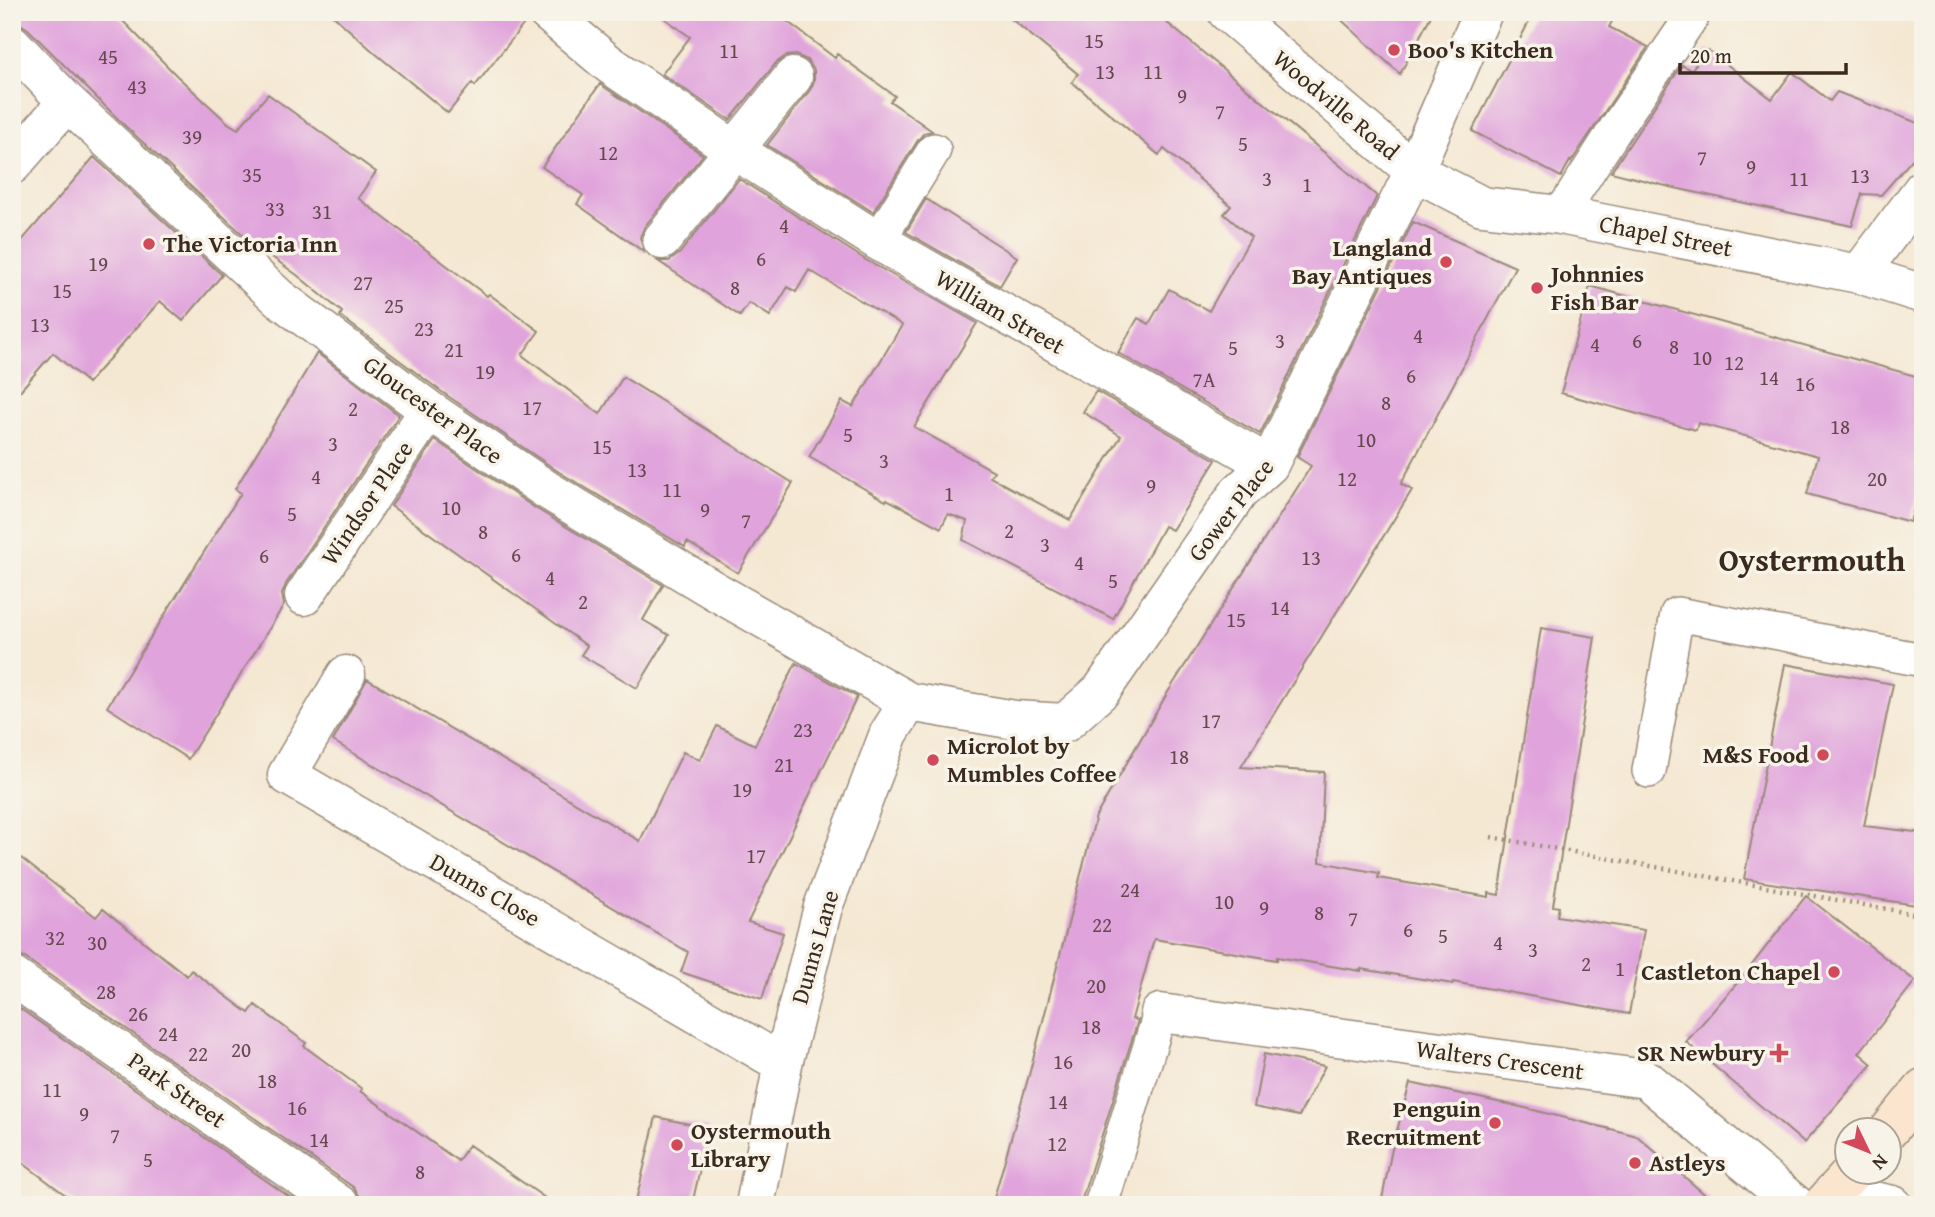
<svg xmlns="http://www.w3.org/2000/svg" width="1935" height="1217" viewBox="0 0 1935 1217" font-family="'Gentium Book Plus',serif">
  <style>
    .building { fill: #e0a3dc }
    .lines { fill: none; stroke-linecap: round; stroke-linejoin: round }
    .lane-casing { stroke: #988978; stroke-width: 36 }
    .street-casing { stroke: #988978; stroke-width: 41 }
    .secondary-casing { stroke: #988978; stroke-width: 41 }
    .path { stroke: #988978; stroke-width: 4.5; stroke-dasharray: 2 5; stroke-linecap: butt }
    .lane { stroke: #fff; stroke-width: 33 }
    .street { stroke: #fff; stroke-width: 38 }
    .secondary { stroke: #fbe5cf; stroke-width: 38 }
    .poi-dot { fill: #d1495b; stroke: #f7f3e8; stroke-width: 2.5 }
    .labels { text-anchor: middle; stroke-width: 7; stroke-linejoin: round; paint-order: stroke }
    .number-label { font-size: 21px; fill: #64484e }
    .poi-label { font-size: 24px; font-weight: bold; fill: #3b2a1e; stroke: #f7f3e8; text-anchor: start }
    .street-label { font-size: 24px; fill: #3b2a1e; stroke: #f7f3e8 }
    .district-label { font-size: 32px; font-weight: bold; fill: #3b2a1e; stroke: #f7f3e8 }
  </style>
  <rect width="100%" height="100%" fill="#f7f3e8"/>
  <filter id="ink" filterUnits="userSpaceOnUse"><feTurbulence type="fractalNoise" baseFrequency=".0143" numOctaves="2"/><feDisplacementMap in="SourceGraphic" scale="14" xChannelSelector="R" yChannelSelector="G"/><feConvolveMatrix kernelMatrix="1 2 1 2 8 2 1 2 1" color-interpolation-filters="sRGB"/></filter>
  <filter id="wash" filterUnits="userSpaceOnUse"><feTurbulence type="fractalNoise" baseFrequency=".00686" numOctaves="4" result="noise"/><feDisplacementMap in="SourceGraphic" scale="28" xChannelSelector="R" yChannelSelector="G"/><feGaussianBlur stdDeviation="1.57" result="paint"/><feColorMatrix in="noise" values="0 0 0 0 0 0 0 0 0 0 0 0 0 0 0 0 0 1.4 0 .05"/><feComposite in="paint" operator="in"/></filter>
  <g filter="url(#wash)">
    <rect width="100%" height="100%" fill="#f5e8d3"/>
    <g id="blocks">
      <path class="building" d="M12 12H114L177 76 228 123 238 129 268 94 376 172 358 198 487 296 489 294 539 331 522 355 600 414 623 377 793 483 738 573 687 542 685 547 559 472 442 392 340 316 342 312 297 275 251 242 123 124 28 29 19 23H12Z
        M329 12H526L527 20 475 86 472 83 448 113 376 54Z
        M656 12H775L835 58 837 54 895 96 890 101 932 131 924 133 918 140 873 212 767 145 810 90 814 81V70L807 60 796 55 786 56 776 63 730 120 662 74 690 37Z
        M1003 12H1154L1377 196 1260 434 1118 353 1138 318 1149 324 1169 289 1209 311 1251 237 1224 214 1231 206 1164 149 1159 155 1072 82 1078 74Z
        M1333 12H1433L1400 74Z
        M1534 12H1617L1609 27 1648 47 1571 162 1570 161 1561 177 1472 131Z
        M1708 50 1772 99 1792 72 1830 101 1837 92 1923 125V147L1881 195 1862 194 1852 226 1670 187 1611 172 1682 65 1691 70Z
        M600 84 703 155 645 226 640 237 644 252 577 204 583 195 542 167Z
        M94 157 222 275 183 321 160 301 88 383 53 353 12 400V252Z
        M739 179 866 260 977 323 914 427 994 471 990 477 1070 520 1121 436 1083 412 1096 391 1216 460 1172 530 1164 526 1113 619 963 540 967 521 948 514 941 528 887 499 886 501 809 457 842 401 853 407 902 325 809 270 796 292 788 287 770 316 749 303 740 316 658 261H669L679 254Z
        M926 199 1017 257 1000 286 906 232Z
        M1413 222 1515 267 1401 484 1412 490 1241 767 1324 772 1320 862 1379 873 1378 878 1489 897V893L1499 895 1541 628 1595 637 1553 906 1559 907 1557 916 1644 930 1629 1014 1453 982V984L1361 969V971L1277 957V960L1154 939 1132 1019 1138 1020 1080 1205H992L1029 1075 1096 816 1168 692 1311 466 1297 457Z
        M1590 286 1923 378V477L1910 522 1807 494 1818 456 1698 423 1696 430 1561 393Z
        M317 353 399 415 286 584 282 594 284 605 188 759 107 707 241 493 235 489Z
        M435 440 535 508 663 585 643 620 669 635 637 688 581 655 587 646 391 506Z
        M796 663 857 697 748 922 783 933 762 999 681 972 688 952 333 741 367 679 640 841 683 752 700 760 717 726 755 745Z
        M1785 664 1893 684 1864 826 1923 833V906L1744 879Z
        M12 851 96 917 103 909 187 976 191 970 249 1013 255 1005 306 1043 304 1046 362 1089 360 1091 458 1161 469 1145 555 1205H362L359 1195 353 1187 25 958 12 954Z
        M1806 896 1915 981 1859 1053 1872 1064 1804 1143 1686 1042 1744 975Z
        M12 1003 301 1205H79L12 1155Z
        M1264 1054 1325 1066 1299 1116 1254 1107Z
        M1410 1083 1521 1107 1610 1129 1609 1131 1611 1129 1637 1136 1717 1205H1407L1382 1199 1392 1149Z
        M656 1117 709 1128 692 1205H635Z"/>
    </g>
  </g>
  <g filter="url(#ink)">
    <use href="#blocks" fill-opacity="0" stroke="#988978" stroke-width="2"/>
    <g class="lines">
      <defs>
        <path id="lane" d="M1560 215 1618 125 1695 12
          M878 241 934 150
          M1649 771 1677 614 1923 660
          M1101 1205 1160 1013"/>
        <path id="street" d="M547 12 609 64 736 151 878 241 1269 465
          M1227 12 1414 171 1482 206 1560 215 1859 274 1923 294
          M12 44 67 102 279 298 429 410 547 490 715 591 909 702 1015 720 1065 723 1101 691 1239 492 1269 465 1414 171 1483 12
          M12 165 67 102
          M662 240 793 77
          M1859 274 1923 189
          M304 596 429 410
          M346 675 287 775 783 1064
          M12 976 340 1205
          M1160 1013 1646 1079 1796 1205
          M1833 1192 1893 1205
          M755 1205 783 1064 823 907 889 733 909 702"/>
        <path id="secondary" d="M1889 1130 1923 1088
          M1822 1205 1852 1172"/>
      </defs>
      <use href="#lane" class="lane-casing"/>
      <use href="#street" class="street-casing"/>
      <use href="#secondary" class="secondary-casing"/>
      <path class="path" d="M1491 837 1914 914 1923 923
        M1914 914 1918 906"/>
      <use href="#lane" class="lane"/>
      <use href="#street" class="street"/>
      <use href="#secondary" class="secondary"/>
    </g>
  </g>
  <g class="poi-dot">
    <circle cx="1394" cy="50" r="7"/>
    <circle cx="149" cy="244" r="7"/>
    <circle cx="1446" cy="262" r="7"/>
    <circle cx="1537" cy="288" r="7"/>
    <circle cx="1823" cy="755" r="7"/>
    <circle cx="933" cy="760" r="7"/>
    <circle cx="1834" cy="972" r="7"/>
    <path d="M1775.5 1042.5h7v7h7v7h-7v7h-7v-7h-7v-7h7z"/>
    <circle cx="1495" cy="1123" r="7"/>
    <circle cx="677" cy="1145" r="7"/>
    <circle cx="1635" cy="1163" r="7"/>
  </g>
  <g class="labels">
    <g class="number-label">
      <text x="1094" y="48">15</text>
      <text x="729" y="58">11</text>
      <text x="108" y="64">45</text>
      <text x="1105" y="79">13</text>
      <text x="1153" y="79">11</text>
      <text x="137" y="94">43</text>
      <text x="1182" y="103">9</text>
      <text x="1220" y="119">7</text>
      <text x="192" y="144">39</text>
      <text x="1243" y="151">5</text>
      <text x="608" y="160">12</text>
      <text x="1702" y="165">7</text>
      <text x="1751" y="174">9</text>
      <text x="252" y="182">35</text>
      <text x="1860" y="183">13</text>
      <text x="1267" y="186">3</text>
      <text x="1799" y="186">11</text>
      <text x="1307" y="192">1</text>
      <text x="275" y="216">33</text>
      <text x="322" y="219">31</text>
      <text x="784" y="233">4</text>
      <text x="761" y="266">6</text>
      <text x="98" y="271">19</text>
      <text x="363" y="290">27</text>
      <text x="735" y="295">8</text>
      <text x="62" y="298">15</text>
      <text x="394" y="313">25</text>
      <text x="40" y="332">13</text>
      <text x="424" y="336">23</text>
      <text x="1418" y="343">4</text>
      <text x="1280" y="348">3</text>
      <text x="1637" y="348">6</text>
      <text x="1595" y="352">4</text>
      <text x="1674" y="354">8</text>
      <text x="1233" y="355">5</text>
      <text x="454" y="357">21</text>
      <text x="1702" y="365">10</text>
      <text x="1734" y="370">12</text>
      <text x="485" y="379">19</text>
      <text x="1411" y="383">6</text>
      <text x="1769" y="385">14</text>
      <text x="1204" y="387">7A</text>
      <text x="1805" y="391">16</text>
      <text x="1386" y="410">8</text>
      <text x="532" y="415">17</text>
      <text x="353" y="416">2</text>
      <text x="1840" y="434">18</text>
      <text x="848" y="442">5</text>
      <text x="1366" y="447">10</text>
      <text x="333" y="451">3</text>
      <text x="602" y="454">15</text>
      <text x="884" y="468">3</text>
      <text x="637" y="477">13</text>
      <text x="316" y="484">4</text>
      <text x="1347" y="486">12</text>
      <text x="1877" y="486">20</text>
      <text x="1151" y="493">9</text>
      <text x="672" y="497">11</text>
      <text x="949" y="501">1</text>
      <text x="451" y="515">10</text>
      <text x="705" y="517">9</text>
      <text x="292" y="521">5</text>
      <text x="746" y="528">7</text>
      <text x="1009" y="538">2</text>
      <text x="483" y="539">8</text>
      <text x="1045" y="552">3</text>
      <text x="516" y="562">6</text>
      <text x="264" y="563">6</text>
      <text x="1311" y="565">13</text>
      <text x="1079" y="570">4</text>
      <text x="550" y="585">4</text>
      <text x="1113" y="588">5</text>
      <text x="583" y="609">2</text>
      <text x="1280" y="615">14</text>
      <text x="1236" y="627">15</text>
      <text x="1211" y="728">17</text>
      <text x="803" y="737">23</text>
      <text x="1179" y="764">18</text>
      <text x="784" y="772">21</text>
      <text x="742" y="797">19</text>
      <text x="756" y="863">17</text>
      <text x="1130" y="897">24</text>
      <text x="1224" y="909">10</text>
      <text x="1264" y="915">9</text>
      <text x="1319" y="920">8</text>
      <text x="1353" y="926">7</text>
      <text x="1102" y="932">22</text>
      <text x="1408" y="937">6</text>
      <text x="1443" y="943">5</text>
      <text x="55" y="945">32</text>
      <text x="97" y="950">30</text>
      <text x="1498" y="950">4</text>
      <text x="1533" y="957">3</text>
      <text x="1586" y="971">2</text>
      <text x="1620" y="976">1</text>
      <text x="1096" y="993">20</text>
      <text x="106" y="999">28</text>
      <text x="138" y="1021">26</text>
      <text x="1091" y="1034">18</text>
      <text x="168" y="1041">24</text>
      <text x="241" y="1057">20</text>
      <text x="198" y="1061">22</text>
      <text x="1063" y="1069">16</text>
      <text x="267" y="1088">18</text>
      <text x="52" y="1097">11</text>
      <text x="1058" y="1109">14</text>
      <text x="297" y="1115">16</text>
      <text x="84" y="1121">9</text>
      <text x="115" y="1143">7</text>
      <text x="319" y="1147">14</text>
      <text x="1057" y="1151">12</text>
      <text x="148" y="1167">5</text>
      <text x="420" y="1179">8</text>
    </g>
    <g class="poi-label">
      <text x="1408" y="58">Boo's Kitchen</text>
      <text x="163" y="252">The Victoria Inn</text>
      <text x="1432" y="256" text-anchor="end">Langland<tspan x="1432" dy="28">Bay Antiques</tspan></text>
      <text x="1551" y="282">Johnnies<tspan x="1551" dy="28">Fish Bar</tspan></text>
      <text x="947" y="754">Microlot by<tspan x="947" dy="28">Mumbles Coffee</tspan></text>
      <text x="1809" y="763" text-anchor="end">M&amp;S Food</text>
      <text x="1820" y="980" text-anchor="end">Castleton Chapel</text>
      <text x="1765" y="1061" text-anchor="end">SR Newbury</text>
      <text x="1481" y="1117" text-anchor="end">Penguin<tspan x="1481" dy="28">Recruitment</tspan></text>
      <text x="691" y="1139">Oystermouth<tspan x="691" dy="28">Library</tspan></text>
      <text x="1649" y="1171">Astleys</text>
    </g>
    <g class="street-label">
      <text transform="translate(1336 105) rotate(40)" y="8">Woodville Road</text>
      <text transform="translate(1666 236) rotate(11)" y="8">Chapel Street</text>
      <text transform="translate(1000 312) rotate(30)" y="8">William Street</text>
      <text transform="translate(433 410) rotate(36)" y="8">Gloucester Place</text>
      <text transform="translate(367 503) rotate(-56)" y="8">Windsor Place</text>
      <text transform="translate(1231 510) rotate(-52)" y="8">Gower Place</text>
      <text transform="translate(485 890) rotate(30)" y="8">Dunns Close</text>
      <text transform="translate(815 947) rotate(-74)" y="8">Dunns Lane</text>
      <text transform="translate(1500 1060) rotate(8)" y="8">Walters Crescent</text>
      <text transform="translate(177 1090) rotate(35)" y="8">Park Street</text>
    </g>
    <g class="district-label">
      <text x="1812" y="571">Oystermouth</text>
    </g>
  </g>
  <rect width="1935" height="1217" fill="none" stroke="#f7f3e8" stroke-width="42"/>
  <g transform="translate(1868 1151) rotate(133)"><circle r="33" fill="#f7f3e8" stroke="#aca397" stroke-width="2"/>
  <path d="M0-5L12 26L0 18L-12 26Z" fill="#d1495b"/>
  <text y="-10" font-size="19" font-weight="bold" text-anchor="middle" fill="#3b2a1e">N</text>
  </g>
  <path d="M1680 63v10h166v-10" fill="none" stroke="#3b2a1e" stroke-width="3.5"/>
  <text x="1690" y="63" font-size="21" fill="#3b2a1e" stroke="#f7f3e8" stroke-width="5" paint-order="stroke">20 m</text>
</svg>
